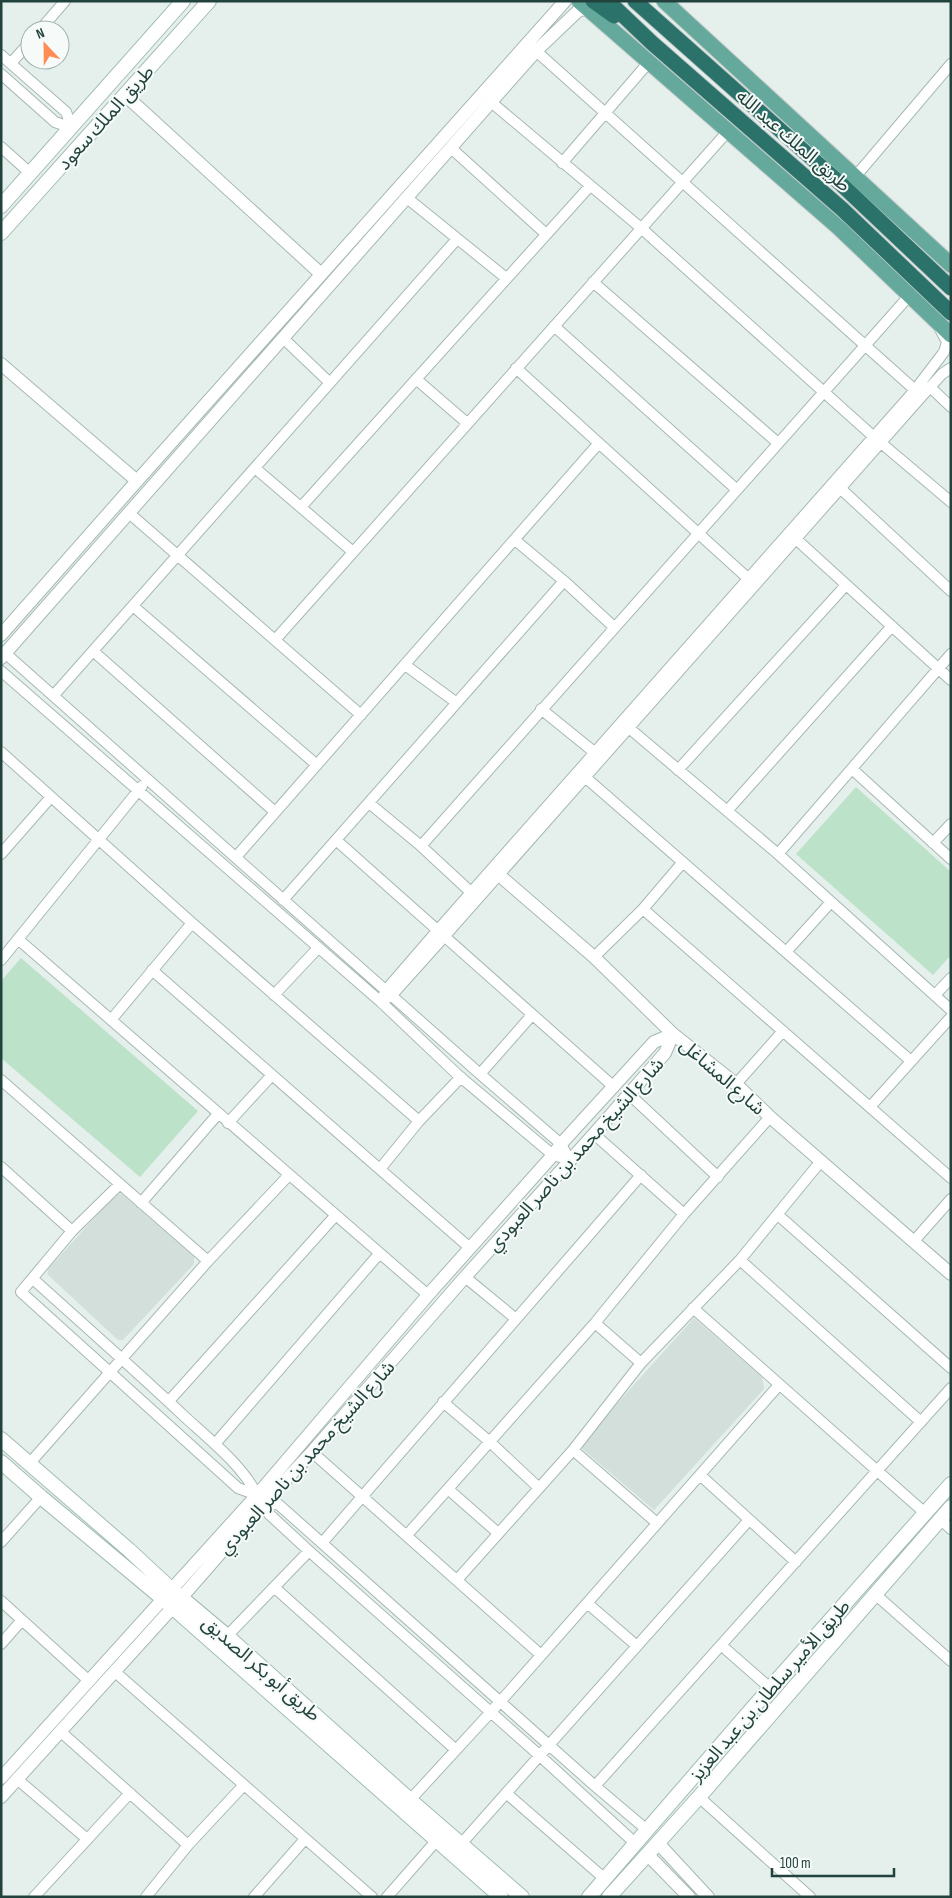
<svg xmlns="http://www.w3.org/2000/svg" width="952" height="1898" viewBox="0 0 952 1898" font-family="'Sofia Sans Condensed','Noto Sans Arabic',sans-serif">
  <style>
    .built { fill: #d3dfdb }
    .green { fill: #bce2c9 }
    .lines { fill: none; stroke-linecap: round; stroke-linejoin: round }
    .minor-casing { stroke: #a7b8b3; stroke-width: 12 }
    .tertiary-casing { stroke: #a7b8b3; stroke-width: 14 }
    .secondary-casing { stroke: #a2bcb5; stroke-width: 16 }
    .primary-casing { stroke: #c1cac9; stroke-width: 17 }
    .motorway-casing { stroke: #c1cac9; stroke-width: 17 }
    .minor { stroke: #fff; stroke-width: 10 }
    .tertiary { stroke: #fff; stroke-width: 12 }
    .secondary { stroke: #fff; stroke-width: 14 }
    .primary { stroke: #65a99d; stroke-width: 15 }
    .motorway { stroke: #2a726a; stroke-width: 15 }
    .labels { text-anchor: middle; stroke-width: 4; stroke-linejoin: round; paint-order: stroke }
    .street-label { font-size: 19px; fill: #22433d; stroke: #f6fbf9 }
  </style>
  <rect width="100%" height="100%" fill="#e5efeb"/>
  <path class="built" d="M116 1194H122L194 1257V1264L123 1340H118L47 1274 49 1268Z
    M694 1318 762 1377 764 1389 654 1510 579 1446Z"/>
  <path class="green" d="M856 787 951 872V955L933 975 796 854Z
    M21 958 198 1111 140 1177 1 1058V981Z"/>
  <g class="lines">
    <defs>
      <path id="minor" d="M40 30 65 1
        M536 51 915 390 930 387 951 407
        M1 55 66 112 72 128
        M11 63 30 42
        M1 74 55 122 72 128
        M491 102 641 228 874 437 951 502
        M1 147 30 173
        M451 148 546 234
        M562 163 649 62
        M855 177 951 64
        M407 198 506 278
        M593 282 778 443
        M554 326 736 489
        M283 338 330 383
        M516 368 752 582
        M416 379 467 423
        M255 468 353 552
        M840 488 951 591
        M301 507 590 186
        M129 513 361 715
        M796 539 951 680
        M515 540 564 581 614 627
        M133 606 317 765
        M275 640 729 130
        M93 651 275 812
        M5 653 480 1074 561 1144 570 1161
        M405 665 457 703
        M1 671 381 1002 458 1075 553 1155 560 1157
        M54 695 457 239
        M541 709 599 756
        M629 728 778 854 951 1010
        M1 752 192 923 419 1121
        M852 769 951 859
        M678 770 846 585
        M585 777 911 1061
        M369 803 421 846 475 896
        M727 811 892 626
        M336 840 614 1087
        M933 843 951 824
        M421 846 909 296
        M1 854 51 797
        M778 854 951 654
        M236 857 599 443
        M283 900 564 581
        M643 909 951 1178
        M19 940 428 1295
        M786 952 831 902
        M594 957 643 909 683 862
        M1 960 142 786
        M152 970 470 1248
        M274 995 318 948
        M935 995 951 978
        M381 1002 386 990 437 931 915 390 944 352 947 342 940 329
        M381 1002 392 995 444 937 922 396 942 374 951 368
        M111 1020 192 923
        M480 1074 532 1015
        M1 1080 208 1261
        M736 1084 783 1031
        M629 1094 718 1177
        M870 1107 951 1017
        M228 1123 272 1075
        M594 1134 684 1214
        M1 1167 72 1231
        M380 1169 419 1121 461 1077
        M120 1184 72 1231 21 1292 238 1488 257 1495
        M141 1203 218 1114
        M778 1215 951 1368
        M914 1241 951 1199
        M740 1260 921 1422
        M465 1277 516 1319
        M33 1279C84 1325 135 1370 185 1417 209 1439 243 1466 257 1495
        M693 1308 925 1513
        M595 1323 641 1363
        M169 1401 335 1216
        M443 1402 490 1442 539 1488
        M215 1444 379 1254
        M573 1450 657 1523
        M312 1452 541 1655
        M29 1464 208 1261 289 1175
        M700 1475 796 1562
        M448 1489 498 1533
        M940 1519 951 1529
        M407 1535 595 1323 684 1214 770 1117
        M1 1542 41 1497
        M322 1543 641 1175
        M457 1580 573 1450 641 1363 740 1260 821 1161
        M275 1588 456 1750
        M876 1595 951 1661
        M1 1601 89 1681
        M587 1603 637 1646
        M227 1636 309 1551
        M1 1644 22 1620
        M721 1645 770 1688
        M114 1671 372 1897
        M61 1732 188 1845
        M17 1779 87 1839
        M595 1786 951 1388
        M506 1793 605 1879
        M699 1797 810 1897
        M410 1800 500 1702 779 1385
        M635 1843 539 1755 309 1551 269 1514 264 1503 278 1504 595 1786 647 1830
        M461 1844 749 1520
        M34 1897 130 1793
        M146 1897 188 1845 243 1786
        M254 1897 305 1839
        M387 1897 437 1840"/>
      <path id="tertiary" d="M125 95 321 274
        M1 364 137 481
        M1 635 137 481 565 1
        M1 658 536 51 579 10 588 9
        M499 875 594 957 673 1034 736 1084 770 1117 951 1274
        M1 1778 257 1495 428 1295 553 1155 561 1144 654 1042 673 1034
        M1 1797 182 1597 264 1503 312 1452 465 1277 594 1134 665 1053 673 1034
        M658 1843 708 1897
        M647 1854 689 1897"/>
      <path id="secondary" d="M1 206 183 1
        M1 233 209 1
        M1 1439 129 1550 171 1589 227 1636 410 1800 522 1897
        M1 1462 41 1497 162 1598 501 1897
        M589 1897 770 1688 951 1484
        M609 1897 699 1797 951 1507"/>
      <path id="primary" d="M579 1 838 227 951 335
        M664 1 951 265"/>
      <path id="motorway" d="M593 1 614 16
        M608 1 652 43 842 209 951 313
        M635 1 842 185 951 288"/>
    </defs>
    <use href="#minor" class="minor-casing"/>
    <use href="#tertiary" class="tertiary-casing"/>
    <use href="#secondary" class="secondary-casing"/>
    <use href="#primary" class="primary-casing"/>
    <use href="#motorway" class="motorway-casing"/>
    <use href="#minor" class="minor"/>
    <use href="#tertiary" class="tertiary"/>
    <use href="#secondary" class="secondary"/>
    <use href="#primary" class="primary"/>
    <use href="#motorway" class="motorway"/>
  </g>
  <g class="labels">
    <g class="street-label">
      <text transform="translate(105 117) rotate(-48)" y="7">طريق الملك سعود</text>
      <text transform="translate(794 140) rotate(41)" y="7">طريق الملك عبد الله</text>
      <text transform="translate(723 1076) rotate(41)" y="7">شارع المشاغل</text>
      <text transform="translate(575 1154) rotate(-48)" y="7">شارع الشيخ محمد بن ناصر العبودي</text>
      <text transform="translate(306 1457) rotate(-48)" y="7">شارع الشيخ محمد بن ناصر العبودي</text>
      <text transform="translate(262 1668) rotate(41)" y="7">طريق أبو بكر الصديق</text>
      <text transform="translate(769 1690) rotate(-49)" y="7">طريق الأمير سلطان بن عبد العزيز</text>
    </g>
  </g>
  <rect width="952" height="1898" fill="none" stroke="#22433d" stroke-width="5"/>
  <g transform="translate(45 45) rotate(338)"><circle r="24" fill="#f6fbf9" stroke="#a1b1ae"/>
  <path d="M0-4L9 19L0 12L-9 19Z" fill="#fe8c54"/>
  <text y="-8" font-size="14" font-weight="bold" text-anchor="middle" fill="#22433d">N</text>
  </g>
  <path d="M772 1868v8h122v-8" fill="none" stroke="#22433d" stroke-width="2.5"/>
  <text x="780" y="1868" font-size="15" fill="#22433d" stroke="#f6fbf9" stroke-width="4" paint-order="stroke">100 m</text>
</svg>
